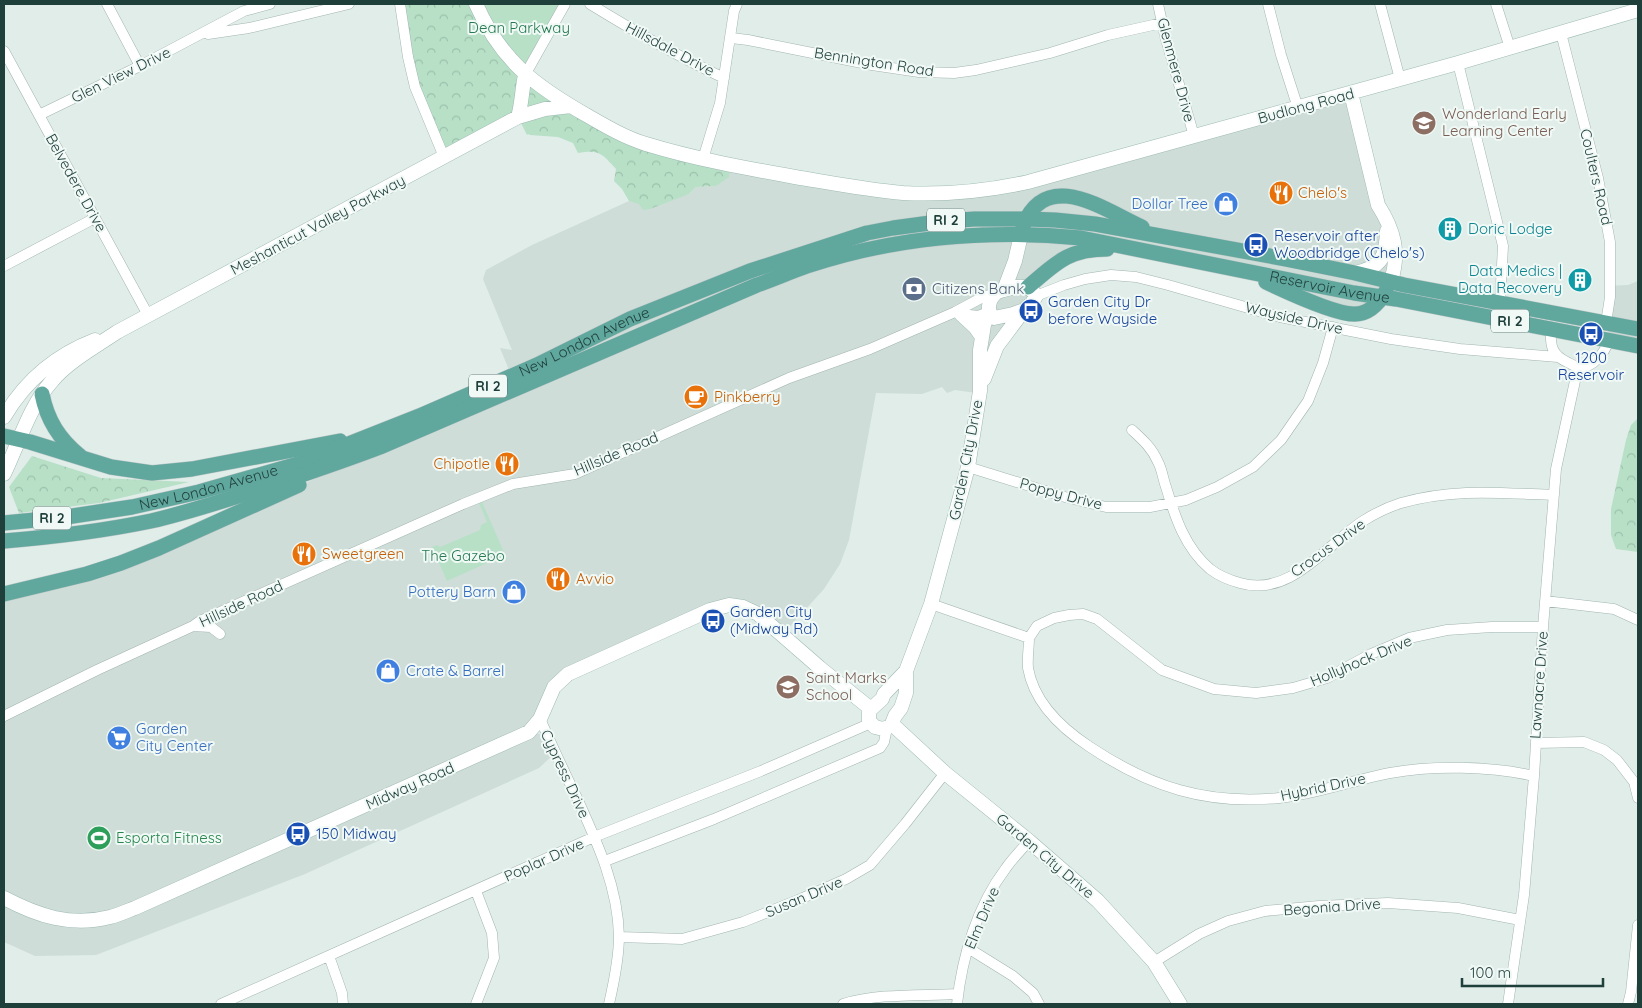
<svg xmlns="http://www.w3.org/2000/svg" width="1642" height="1008" viewBox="0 0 1642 1008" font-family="Quicksand,sans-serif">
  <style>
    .built { fill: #ceddd8 }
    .forest { fill: url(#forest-crowns) }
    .park { fill: #b7e0c7 }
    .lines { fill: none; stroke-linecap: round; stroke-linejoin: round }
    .street-casing { stroke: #a2b5b1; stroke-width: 11 }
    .secondary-casing { stroke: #9ebab3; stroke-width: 15 }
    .primary-casing { stroke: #c0c9c8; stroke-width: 16 }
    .street { stroke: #fff; stroke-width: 10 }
    .secondary { stroke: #fff; stroke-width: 14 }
    .primary { stroke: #60a79e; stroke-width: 15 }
    .labels { text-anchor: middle; stroke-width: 4; stroke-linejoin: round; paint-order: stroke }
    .shield { fill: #f1f9f6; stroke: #5e7773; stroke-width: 1 }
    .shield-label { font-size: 14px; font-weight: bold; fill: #1f3f3b }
    .park-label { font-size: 15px; fill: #257a51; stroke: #f1f9f6 }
    .street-label { font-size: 15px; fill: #1f3f3b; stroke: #f1f9f6 }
    .education-label { font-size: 15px; fill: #785e54; stroke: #f1f9f6; text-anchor: start }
    .food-label { font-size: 15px; fill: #c56008; stroke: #f1f9f6; text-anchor: start }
    .shop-label { font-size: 15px; fill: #366cbe; stroke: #f1f9f6; text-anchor: end }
    .culture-label { font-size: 15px; fill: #0d838f; stroke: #f1f9f6; text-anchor: start }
    .transit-label { font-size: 15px; fill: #164399; stroke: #f1f9f6; text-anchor: start }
    .service-label { font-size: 15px; fill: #4e5e75; stroke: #f1f9f6; text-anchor: start }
    .leisure-label { font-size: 15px; fill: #27864d; stroke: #f1f9f6; text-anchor: start }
  </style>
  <defs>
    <pattern id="forest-crowns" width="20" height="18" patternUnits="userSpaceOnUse" patternTransform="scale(1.25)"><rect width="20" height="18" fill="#b7e0c7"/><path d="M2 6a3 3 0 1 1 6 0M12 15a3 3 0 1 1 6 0" fill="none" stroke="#9dc1ac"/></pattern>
  </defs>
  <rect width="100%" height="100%" fill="#e0ede9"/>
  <path class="built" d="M1353 94 1391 221 1395 268 1361 315 1269 282 1112 246 1043 274 976 393 955 390 947 393 942 387 922 394 876 393 849 540 840 564 824 589 783 634 744 609 730 608 554 687 531 731 542 735 554 754 539 768 305 874 96 955 35 956 4 942V595L42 587 283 494 376 449 512 377 500 348 512 350 483 279 486 270 532 245 629 201 639 203 689 194 696 187 716 186 730 167 959 194Z
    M1638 281V344L1607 338 1609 327 1606 286 1628 285Z"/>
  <path class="forest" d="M401 4H565L527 75 595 120 730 167 729 177 716 186 696 187 689 194 650 209 643 210 639 204 629 201 622 189 614 181 616 169C603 154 599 149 578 153L573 143 558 137 530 135 528 134 527 135 519 119 448 155 417 93Z
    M1638 418V552L1616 549 1611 535V509L1626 440 1631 425Z
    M32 456 101 478 189 482 99 503 19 513 9 487Z"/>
  <path class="park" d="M479 4H561L525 70 499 41Z
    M482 502 507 559 498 558 447 581 432 547 437 545 440 547 480 530 481 525 487 522 479 503Z"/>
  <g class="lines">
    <defs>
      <path id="street" d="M107 4 140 66
        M400 4 408 57 415 87 444 157
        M590 4C634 31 677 56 724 78
        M1158 4 1165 36 1194 136
        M1268 4 1281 55 1298 108
        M1380 4 1400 79
        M1496 4 1510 48
        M1561 33 1598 178 1610 242V297L1606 323
        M208 34 249 28 349 4
        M731 38 748 40 872 65 919 72 954 73 976 70 1050 53 1108 35 1162 23
        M4 51 148 315
        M1458 63 1503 246 1500 303
        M525 75 565 4
        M39 115 140 66 244 11 270 4
        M703 159 720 103 734 11 737 4
        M4 266 95 218
        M1036 296 1064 285 1085 279 1111 275 1136 277 1168 285 1280 317 1391 339 1460 349 1558 357
        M961 314 978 316 989 312
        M1551 329C1550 346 1552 355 1567 362 1570 363 1575 367 1578 367 1593 369 1605 352 1609 340
        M1132 430C1143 440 1152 448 1158 462 1162 469 1163 479 1166 487 1175 517 1185 548 1210 569 1219 576 1229 580 1240 583 1290 598 1326 545 1363 521 1374 514 1388 507 1401 503 1453 488 1500 493 1554 495
        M968 467 1065 497 1106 507H1150L1186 500 1217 487 1253 467 1281 440 1308 401 1323 363 1333 327
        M1545 601 1614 609 1638 620
        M931 604 1029 638C1029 648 1027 659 1028 668 1034 703 1061 728 1090 747 1150 787 1206 805 1279 798 1317 794 1353 780 1390 773 1433 765 1491 766 1534 776
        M193 626 211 627 220 634
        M1029 638 1037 626 1054 618 1069 615 1083 614 1097 619 1162 670 1214 689 1256 693 1293 688 1327 678 1371 654 1409 638 1447 630 1492 627H1543
        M4 716 97 670 193 626 200 621 463 504 513 484 575 474 789 378 870 349 955 312 983 297 996 293
        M540 719C552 745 564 772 577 798 597 842 618 887 619 936 619 959 614 982 609 1004
        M1536 743 1584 742 1604 750 1617 760 1634 782 1638 798
        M605 861 714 819 880 748 884 742 887 728
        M476 891 492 933 494 958 476 1004
        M619 937 682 939 743 922 798 900 846 879 870 865 905 824 945 773
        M968 948 1013 976 1033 993 1039 1004
        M329 956 342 993 343 1004
        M1154 962 1199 934 1228 921 1265 911 1319 906 1388 903 1458 908 1520 920
        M221 1004 594 837 761 771 871 723
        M843 1004C879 993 920 996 958 994
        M957 1004C962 957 977 906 1006 868 1013 858 1021 850 1029 841
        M1508 1004 1524 895 1534 776 1543 627 1556 469 1578 367
        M1628 1004 1631 992 1638 925"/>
      <path id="secondary" d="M476 4C501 61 535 86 588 116 607 127 626 138 646 144 695 159 745 168 795 177 831 183 867 190 903 193 945 195 987 191 1028 182L1458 63 1638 10
        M1351 93 1378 205C1394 230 1400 252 1391 281
        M518 117C522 103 522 89 525 75
        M1355 273C1382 267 1386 257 1387 231
        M1004 290 1015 261 1021 235
        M961 314 975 327 982 337
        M984 379 997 346 1024 310 1032 303 1036 296C1030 284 1018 286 1007 289 1004 290 999 291 996 293 988 300 986 312 994 318L1013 314 1024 310
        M4 417C25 381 56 355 95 340
        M4 474C19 443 29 407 52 381 69 361 95 347 117 332L518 117 545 109 571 106
        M906 671 884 694 882 699 871 709 869 712V721L875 727 883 729 891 726 895 716 901 708 906 693V671L931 604 963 486 968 467 980 391V350L984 325 986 319 990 315
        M892 724 945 773 1029 841 1098 901 1154 962 1180 1004
        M4 898C38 916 71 927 110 917 118 915 127 911 135 908L529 732 540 719 554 687 568 674 710 610 729 605 743 607 758 614 820 668 871 709"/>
      <g id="primary">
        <path d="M1023 226C1047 167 1104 210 1142 227"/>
        <path d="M1266 282C1285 291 1336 315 1355 314 1369 314 1379 303 1386 291"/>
        <path d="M1028 287C1056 263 1068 249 1107 249"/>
        <path d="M42 394C47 420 59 439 80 456"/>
        <path d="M4 436 30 442 111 467 152 473 192 469 340 441"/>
        <path id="s1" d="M4 523 66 517 132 507 199 492 298 464 422 415 537 365 630 319 750 271 867 233 893 228 945 221 975 219H1026L1055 220 1095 224 1286 259 1355 273 1404 285 1638 329"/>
        <path id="s2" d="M4 541C53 537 103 531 151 521 186 513 220 502 254 491 296 477 338 463 380 447L757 285C774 279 790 272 807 266 895 237 989 229 1081 238L1354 293 1396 299 1638 346"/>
        <path d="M4 594 87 574 121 563 159 548 299 485"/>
      </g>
    </defs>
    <use href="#street" class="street-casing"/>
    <use href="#secondary" class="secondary-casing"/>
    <use href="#primary" class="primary-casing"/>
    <use href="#street" class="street"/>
    <use href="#secondary" class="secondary"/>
    <use href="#primary" class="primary"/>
  </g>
  <defs>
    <symbol id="school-disc" viewBox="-11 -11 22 22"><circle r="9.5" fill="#8d6e63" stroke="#f1f9f6"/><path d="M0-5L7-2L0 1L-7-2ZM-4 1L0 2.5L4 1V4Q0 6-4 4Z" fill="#fff"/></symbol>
    <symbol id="restaurant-disc" viewBox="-11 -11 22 22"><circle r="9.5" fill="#e8710a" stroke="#f1f9f6"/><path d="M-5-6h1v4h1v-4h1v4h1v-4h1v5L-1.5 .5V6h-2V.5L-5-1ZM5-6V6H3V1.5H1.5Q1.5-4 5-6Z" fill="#fff"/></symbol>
    <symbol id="shop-disc" viewBox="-11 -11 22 22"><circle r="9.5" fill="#3f7fe0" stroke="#f1f9f6"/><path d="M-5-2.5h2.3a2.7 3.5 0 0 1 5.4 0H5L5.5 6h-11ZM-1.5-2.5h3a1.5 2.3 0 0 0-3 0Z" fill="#fff"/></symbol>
    <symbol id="building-disc" viewBox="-11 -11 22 22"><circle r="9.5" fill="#0f9aa8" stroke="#f1f9f6"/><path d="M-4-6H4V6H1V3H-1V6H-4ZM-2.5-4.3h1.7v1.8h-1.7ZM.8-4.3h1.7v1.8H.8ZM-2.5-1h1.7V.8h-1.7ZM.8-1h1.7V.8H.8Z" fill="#fff"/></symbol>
    <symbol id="bus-disc" viewBox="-11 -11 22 22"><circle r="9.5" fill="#1a4fb4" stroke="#f1f9f6"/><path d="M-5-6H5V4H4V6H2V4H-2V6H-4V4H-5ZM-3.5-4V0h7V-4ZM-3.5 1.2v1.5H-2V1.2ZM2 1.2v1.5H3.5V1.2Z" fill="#fff"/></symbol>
    <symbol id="bank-disc" viewBox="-11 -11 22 22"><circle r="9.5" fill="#5c6f8a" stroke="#f1f9f6"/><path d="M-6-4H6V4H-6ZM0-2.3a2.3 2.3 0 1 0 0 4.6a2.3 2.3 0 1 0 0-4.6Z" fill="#fff"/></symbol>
    <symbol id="cafe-disc" viewBox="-11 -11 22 22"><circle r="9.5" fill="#e8710a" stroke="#f1f9f6"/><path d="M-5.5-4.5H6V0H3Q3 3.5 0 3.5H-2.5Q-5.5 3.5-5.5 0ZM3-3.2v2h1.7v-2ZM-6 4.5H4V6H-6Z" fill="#fff"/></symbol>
    <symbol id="supermarket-disc" viewBox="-11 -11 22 22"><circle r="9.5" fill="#3f7fe0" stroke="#f1f9f6"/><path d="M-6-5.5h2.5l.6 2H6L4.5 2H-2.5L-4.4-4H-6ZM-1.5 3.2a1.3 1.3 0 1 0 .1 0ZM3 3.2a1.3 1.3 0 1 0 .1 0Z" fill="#fff"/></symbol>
    <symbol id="stadium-disc" viewBox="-11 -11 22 22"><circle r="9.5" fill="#2e9e5b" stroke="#f1f9f6"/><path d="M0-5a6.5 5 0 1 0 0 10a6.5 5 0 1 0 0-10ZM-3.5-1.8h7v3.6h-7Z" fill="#fff"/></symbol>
  </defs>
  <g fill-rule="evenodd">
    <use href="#school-disc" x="1410" y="109" width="28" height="28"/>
    <use href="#restaurant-disc" x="1267" y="179" width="28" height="28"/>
    <use href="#shop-disc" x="1212" y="190" width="28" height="28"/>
    <use href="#building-disc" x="1436" y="215" width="28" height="28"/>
    <use href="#bus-disc" x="1242" y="231" width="28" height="28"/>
    <use href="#building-disc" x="1566" y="266" width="28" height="28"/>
    <use href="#bank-disc" x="900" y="275" width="28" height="28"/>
    <use href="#bus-disc" x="1017" y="297" width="28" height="28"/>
    <use href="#bus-disc" x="1577" y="320" width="28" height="28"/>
    <use href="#cafe-disc" x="682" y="383" width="28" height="28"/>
    <use href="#restaurant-disc" x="493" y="450" width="28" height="28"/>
    <use href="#restaurant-disc" x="290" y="540" width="28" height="28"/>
    <use href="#restaurant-disc" x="544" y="565" width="28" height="28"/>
    <use href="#shop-disc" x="500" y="578" width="28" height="28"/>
    <use href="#bus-disc" x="699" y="607" width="28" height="28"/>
    <use href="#shop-disc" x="374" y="657" width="28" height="28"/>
    <use href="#school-disc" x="774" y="673" width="28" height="28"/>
    <use href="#supermarket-disc" x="105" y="724" width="28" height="28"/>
    <use href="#bus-disc" x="284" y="820" width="28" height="28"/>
    <use href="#stadium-disc" x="85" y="824" width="28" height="28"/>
  </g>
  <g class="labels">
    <g class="shield">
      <rect x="927" y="208.5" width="38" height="23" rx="4"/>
      <rect x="1491" y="309.5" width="38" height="23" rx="4"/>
      <rect x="469" y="374.5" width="38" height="23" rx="4"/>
      <rect x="33" y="506.5" width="38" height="23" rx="4"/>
    </g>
    <g class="shield-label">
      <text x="946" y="225">RI 2</text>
      <text x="1510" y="326">RI 2</text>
      <text x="488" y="391">RI 2</text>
      <text x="52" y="523">RI 2</text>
    </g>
    <g class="park-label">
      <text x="519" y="33">Dean Parkway</text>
      <text x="463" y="561">The Gazebo</text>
    </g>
    <g class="street-label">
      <text transform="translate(670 49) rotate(28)" y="5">Hillsdale Drive</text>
      <text transform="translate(874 62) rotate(9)" y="5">Bennington Road</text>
      <text transform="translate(1176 70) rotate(75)" y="5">Glenmere Drive</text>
      <text transform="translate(121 75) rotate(-26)" y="5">Glen View Drive</text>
      <text transform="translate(1306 106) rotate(-15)" y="5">Budlong Road</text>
      <text transform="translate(1596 177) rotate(77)" y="5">Coulters Road</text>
      <text transform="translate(76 183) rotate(61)" y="5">Belvedere Drive</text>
      <text transform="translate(318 225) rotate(-28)" y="5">Meshanticut Valley Parkway</text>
      <text dy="5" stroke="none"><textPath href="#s2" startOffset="1384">Reservoir Avenue</textPath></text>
      <text transform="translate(1294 318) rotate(13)" y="5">Wayside Drive</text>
      <text dy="5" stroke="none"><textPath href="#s1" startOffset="612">New London Avenue</textPath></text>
      <text transform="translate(616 454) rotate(-23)" y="5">Hillside Road</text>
      <text transform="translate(966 460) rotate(-79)" y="5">Garden City Drive</text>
      <text dy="5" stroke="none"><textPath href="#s1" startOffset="208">New London Avenue</textPath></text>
      <text transform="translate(1061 494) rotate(15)" y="5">Poppy Drive</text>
      <text transform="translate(1328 548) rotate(-36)" y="5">Crocus Drive</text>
      <text transform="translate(241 604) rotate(-25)" y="5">Hillside Road</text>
      <text transform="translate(1361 661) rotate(-23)" y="5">Hollyhock Drive</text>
      <text transform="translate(1539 685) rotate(-86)" y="5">Lawnacre Drive</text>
      <text transform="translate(565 774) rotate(65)" y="5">Cypress Drive</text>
      <text transform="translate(410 786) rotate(-24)" y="5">Midway Road</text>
      <text transform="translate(1323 787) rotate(-12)" y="5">Hybrid Drive</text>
      <text transform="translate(1045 856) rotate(40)" y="5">Garden City Drive</text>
      <text transform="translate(544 860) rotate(-24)" y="5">Poplar Drive</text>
      <text transform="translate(804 897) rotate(-23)" y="5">Susan Drive</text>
      <text transform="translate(1332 907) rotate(-4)" y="5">Begonia Drive</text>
      <text transform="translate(982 918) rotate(-67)" y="5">Elm Drive</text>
    </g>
    <g class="education-label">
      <text x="1442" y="119">Wonderland Early<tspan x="1442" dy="17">Learning Center</tspan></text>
      <text x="806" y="683">Saint Marks<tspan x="806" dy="17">School</tspan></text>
    </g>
    <g class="food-label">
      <text x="1298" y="198">Chelo's</text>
      <text x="714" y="402">Pinkberry</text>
      <text x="490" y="469" text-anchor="end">Chipotle</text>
      <text x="322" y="559">Sweetgreen</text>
      <text x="576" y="584">Avvio</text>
    </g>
    <g class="shop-label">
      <text x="1208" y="209">Dollar Tree</text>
      <text x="496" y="597">Pottery Barn</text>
      <text x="406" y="676" text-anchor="start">Crate &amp; Barrel</text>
      <text x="136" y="734" text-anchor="start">Garden<tspan x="136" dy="17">City Center</tspan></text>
    </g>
    <g class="culture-label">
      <text x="1468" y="234">Doric Lodge</text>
      <text x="1562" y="276" text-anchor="end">Data Medics |<tspan x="1562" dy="17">Data Recovery</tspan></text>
    </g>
    <g class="transit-label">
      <text x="1274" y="241">Reservoir after<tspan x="1274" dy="17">Woodbridge (Chelo's)</tspan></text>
      <text x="1048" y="307">Garden City Dr<tspan x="1048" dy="17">before Wayside</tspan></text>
      <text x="1591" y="363" text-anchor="middle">1200<tspan x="1591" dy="17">Reservoir</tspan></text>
      <text x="730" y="617">Garden City<tspan x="730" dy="17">(Midway Rd)</tspan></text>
      <text x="316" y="839">150 Midway</text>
    </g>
    <g class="service-label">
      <text x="932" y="294">Citizens Bank</text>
    </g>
    <g class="leisure-label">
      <text x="116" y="843">Esporta Fitness</text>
    </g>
  </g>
  <rect width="1642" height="1008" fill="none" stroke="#1f3f3b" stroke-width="10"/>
  <path d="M1462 978v8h141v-8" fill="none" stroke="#1f3f3b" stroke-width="2.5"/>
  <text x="1470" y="978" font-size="15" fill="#1f3f3b" stroke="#f1f9f6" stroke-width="4" paint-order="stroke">100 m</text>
</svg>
